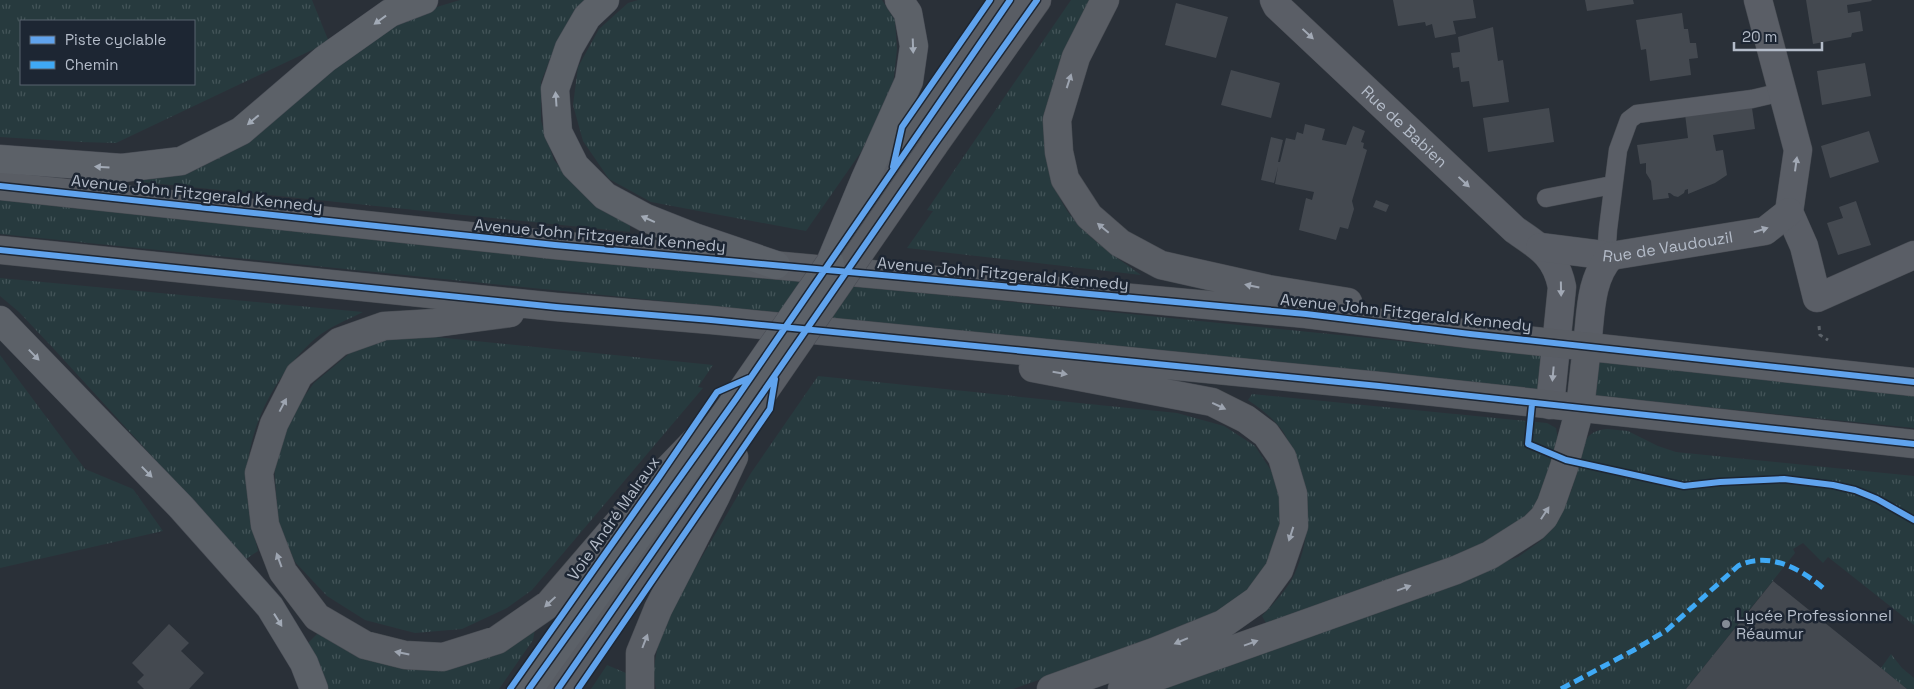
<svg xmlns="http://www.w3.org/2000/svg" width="1914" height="689" viewBox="0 0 1914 689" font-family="'Space Grotesk',sans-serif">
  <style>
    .grass { fill: url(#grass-tufts); fill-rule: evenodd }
    .building { fill: #444950 }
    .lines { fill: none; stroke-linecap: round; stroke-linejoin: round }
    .service-casing { stroke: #484c53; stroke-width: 19 }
    .minor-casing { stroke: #484c53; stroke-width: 29 }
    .secondary-casing { stroke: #484c53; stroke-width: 29 }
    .primary-casing { stroke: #484c55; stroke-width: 29 }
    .path { stroke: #5d636a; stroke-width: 3; stroke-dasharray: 4 4; stroke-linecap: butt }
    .service { stroke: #5a5e66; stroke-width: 18 }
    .minor { stroke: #5a5e66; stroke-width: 28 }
    .secondary { stroke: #595d64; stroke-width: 28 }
    .primary { stroke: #5c6168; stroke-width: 28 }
    .secondary-bridge-casing { stroke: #484c53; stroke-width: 29; stroke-linecap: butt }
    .primary-bridge-casing { stroke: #484c55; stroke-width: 29; stroke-linecap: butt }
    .secondary-bridge { stroke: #595d64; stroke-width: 28 }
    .primary-bridge { stroke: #5c6168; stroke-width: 28 }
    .quiet { stroke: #3fa9f5; stroke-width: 5; stroke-dasharray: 10 5; stroke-linecap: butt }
    .cycleway-casing { stroke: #1d2633; stroke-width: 9 }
    .cycleway { stroke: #60a3ed; stroke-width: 6 }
    .oneway { fill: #a2aab6 }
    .oneway2 { fill: #a2a9b5 }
    .oneway3 { fill: #9da4b0 }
    .poi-dot { fill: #848b96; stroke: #1d2633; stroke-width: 2 }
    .labels { text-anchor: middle; stroke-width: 5; stroke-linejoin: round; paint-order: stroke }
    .street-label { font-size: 16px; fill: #b4bcc9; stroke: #1d2633 }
    .poi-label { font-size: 16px; fill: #b4bcc9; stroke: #1d2633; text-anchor: start }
  </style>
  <defs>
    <pattern id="grass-tufts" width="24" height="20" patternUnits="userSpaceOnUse" patternTransform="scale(1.25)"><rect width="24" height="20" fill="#273a3e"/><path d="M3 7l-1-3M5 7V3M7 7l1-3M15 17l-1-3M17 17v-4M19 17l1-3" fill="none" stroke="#445559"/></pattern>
  </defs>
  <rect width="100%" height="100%" fill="#2a3038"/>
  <path class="grass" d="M0 0H312L329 42 116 143 80 142 0 137ZM21 21H194V84H21Z
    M460 0H588L556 44 541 82V121L554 160 581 192 604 212 630 224V232L142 182 143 173 330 64 410 15Z
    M638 0H882L895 20 897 49 893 85 861 152 806 231 651 202 609 179 583 141 573 105 578 67 599 29 628 3Z
    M1071 0H1092C1058 64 1023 134 1063 204 1078 232 1116 257 1141 275L907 248 933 211 927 210Z
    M0 200 1538 355 1543 357 1541 390 0 234Z
    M0 278 363 312C347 320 329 327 316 338 279 370 250 422 247 471 245 499 252 524 258 551L246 559 53 348 19 312 0 296Z
    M436 337 713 365 698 387 703 388 532 590 507 608 462 629 415 633 365 620 327 596 295 562 278 523 274 464 289 417 314 383 350 353 389 338Z
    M0 355 85 469 133 489 163 531 0 568Z
    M1599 362 1914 394V428L1598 396 1595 395Z
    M818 376 1177 413 1224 426 1255 446 1272 472 1281 502 1279 533 1270 558 1255 583 1232 605 1200 623 1013 689H656L653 671 662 625 751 473Z
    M1252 394 1547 423 1556 428 1558 439 1545 489 1533 510 1491 543 1266 623 1262 616C1274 603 1288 589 1295 573 1313 533 1311 487 1291 447 1288 442 1286 435 1282 430 1273 418 1261 409 1248 400Z
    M1607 429 1628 431 1658 446 1676 452 1914 476V625L1828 557 1823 563 1803 543 1793 549 1795 553 1686 689H1151L1518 557 1542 540 1561 513 1572 489 1584 442C1590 433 1596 430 1607 429Z
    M322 629 401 660 535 629 533 640 499 689H329L308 643Z
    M1891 654 1902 668 1914 678V689H1907L1881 668Z
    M607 665 626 673 628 689H591Z"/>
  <path class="building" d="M1393 0H1473L1476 18 1453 21 1456 34 1435 38 1432 24 1426 26 1425 22 1398 26Z
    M1585 0H1633L1634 4 1587 11Z
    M1806 0H1871L1872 1 1847 5 1848 13 1860 11 1863 31 1852 33 1851 37 1813 44Z
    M1176 3 1228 17 1216 58 1165 45Z
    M1682 13 1684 29H1688L1690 43H1696L1698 58 1689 59 1691 75 1650 81 1646 49 1641 50 1636 20Z
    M1493 27 1498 61 1503 60 1509 102 1473 107 1469 81 1461 82 1459 67 1453 68 1451 53 1460 52 1458 37Z
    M1865 63 1871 96 1822 105 1817 71Z
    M1231 70 1280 83 1271 118 1221 105Z
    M1549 108 1554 142 1488 152 1483 118Z
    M1752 108 1755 129 1713 135 1716 151 1723 150 1727 175 1715 183 1688 194V189L1685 190 1684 193 1678 197 1674 196 1670 193H1668L1669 198 1653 200 1651 181 1646 173V163L1640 164 1637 145 1688 138 1685 114Z
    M1305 124 1325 129 1322 140 1346 145 1353 126 1365 131 1361 142 1364 143 1363 148 1367 150 1352 201 1354 209 1348 229 1340 227 1336 240 1299 230 1306 198 1312 200 1314 192 1275 184 1278 167 1274 183 1261 180 1271 137 1283 140 1278 162H1280L1286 138 1295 140 1297 132 1303 134Z
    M1869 131 1879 162 1830 178 1821 146Z
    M1376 200 1389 205 1386 212 1373 207Z
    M1856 201 1871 245 1838 255 1827 223 1843 218 1839 207Z
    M1773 581 1881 668 1907 689H1686Z
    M169 624 189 643 181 651 204 673 189 689H144L137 682 144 675 132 663Z"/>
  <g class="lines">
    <defs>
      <path id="service" d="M1546 198 1612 185
        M1611 256 1607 243 1608 229 1618 150 1629 120 1637 114 1752 99 1782 92"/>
      <g id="minor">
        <path id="s1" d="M1274 0 1277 6 1515 230C1540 247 1556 256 1562 287L1550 405"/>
        <path d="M1758 0 1798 150 1789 212 1804 246 1817 298 1914 255"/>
        <path id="s2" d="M1540 247 1611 256 1765 231 1789 212"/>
        <path d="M1587 346C1591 316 1589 279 1611 256"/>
      </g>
      <path id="secondary" d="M1105 0 1076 57 1057 120 1059 152 1065 179 1089 216 1120 243 1161 265 1268 289 1348 302
        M934 145 1037 0
        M0 186 555 245 1306 314 1470 334 1914 382
        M847 238 1010 0
        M0 250 556 307 711 320 1379 386 1914 444
        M510 313 435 323 384 326 339 342 299 375 274 424 259 473 265 525 283 572 317 617 365 645 405 655 443 657 497 640 549 604 640 498 698 438
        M1033 368 1212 402 1246 419 1266 434 1282 457 1293 494 1294 526 1279 570 1257 600 1223 624 1154 652 1051 689
        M558 689 754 406
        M640 689V653L658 609 716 496 734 457
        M1122 689 1456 570 1490 555 1534 527 1544 517 1551 504 1564 467 1580 408 1587 346"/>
      <path id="primary" d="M605 0 587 17 569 48 555 89 558 132 575 166 605 196 646 218 694 237 776 265
        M0 159 122 168 181 161 241 131 325 59 390 13 424 0
        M830 263 865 179 909 81 914 46 908 13 899 0
        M0 320 181 507 270 607 304 663 314 689
        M529 689 736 399"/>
    </defs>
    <use href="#service" class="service-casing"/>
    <use href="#minor" class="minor-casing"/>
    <use href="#secondary" class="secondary-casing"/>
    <use href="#primary" class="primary-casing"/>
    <path class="path" d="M1819 326 1820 335 1828 340"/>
    <use href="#service" class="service"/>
    <use href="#minor" class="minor"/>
    <use href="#secondary" class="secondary"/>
    <use href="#primary" class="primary"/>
    <defs>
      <path id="secondary-bridge" d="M754 406 934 145"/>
      <path id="primary-bridge" d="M736 399 830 263"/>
    </defs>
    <use href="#secondary-bridge" class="secondary-bridge-casing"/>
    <use href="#primary-bridge" class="primary-bridge-casing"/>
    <use href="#secondary-bridge" class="secondary-bridge"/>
    <use href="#primary-bridge" class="primary-bridge"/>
    <path class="quiet" d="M1561 689 1634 650 1667 630 1738 566C1768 551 1800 568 1823 588"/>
    <defs>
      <path id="cycleway" d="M893 167 902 127 990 0
        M0 186 555 245 1306 314 1470 334 1914 382
        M0 250 556 307 711 320 1379 386 1914 444
        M1532 404 1528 444 1566 460 1684 486 1720 482 1784 479 1833 485 1855 490 1877 499 1914 520
        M510 689 657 480 717 392 749 378
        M529 689 736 399 1010 0
        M558 689 934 145 1037 0
        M578 689 770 409 775 379"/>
    </defs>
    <use href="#cycleway" class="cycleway-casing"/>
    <use href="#cycleway" class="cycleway"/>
  </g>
  <defs><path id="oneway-solid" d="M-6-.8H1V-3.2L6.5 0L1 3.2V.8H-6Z" transform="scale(1.25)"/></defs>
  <g class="oneway">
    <use href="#oneway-solid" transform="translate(380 20) rotate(144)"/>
    <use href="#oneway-solid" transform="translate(913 46) rotate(88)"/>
    <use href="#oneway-solid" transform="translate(556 99) rotate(-94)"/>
    <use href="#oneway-solid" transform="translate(253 120) rotate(140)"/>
    <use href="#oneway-solid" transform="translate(102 167) rotate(-176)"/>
    <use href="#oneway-solid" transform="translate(648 219) rotate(-156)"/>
    <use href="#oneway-solid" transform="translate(34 355) rotate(46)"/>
    <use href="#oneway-solid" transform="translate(147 472) rotate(46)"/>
    <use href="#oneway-solid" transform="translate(278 620) rotate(58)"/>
  </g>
  <g class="oneway2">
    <use href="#oneway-solid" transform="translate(1308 34) rotate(43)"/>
    <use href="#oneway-solid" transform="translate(1796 164) rotate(-82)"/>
    <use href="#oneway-solid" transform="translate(1464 182) rotate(43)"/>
    <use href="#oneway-solid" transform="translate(1761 230) rotate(-18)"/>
    <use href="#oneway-solid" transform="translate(1561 289) rotate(89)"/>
    <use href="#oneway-solid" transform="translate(1553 374) rotate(95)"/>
  </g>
  <g class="oneway3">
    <use href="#oneway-solid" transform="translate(1069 81) rotate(-72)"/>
    <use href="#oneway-solid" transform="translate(1103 228) rotate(-140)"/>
    <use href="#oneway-solid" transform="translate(1252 286) rotate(-168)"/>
    <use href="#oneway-solid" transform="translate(1060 373) rotate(10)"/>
    <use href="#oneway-solid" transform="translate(283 405) rotate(-62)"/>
    <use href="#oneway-solid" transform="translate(1219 406) rotate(25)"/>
    <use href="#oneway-solid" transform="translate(1545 513) rotate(-57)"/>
    <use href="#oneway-solid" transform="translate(1291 534) rotate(108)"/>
    <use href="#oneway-solid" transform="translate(279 560) rotate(-110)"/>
    <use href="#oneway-solid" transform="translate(1404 588) rotate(-20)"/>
    <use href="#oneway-solid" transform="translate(550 602) rotate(137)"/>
    <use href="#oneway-solid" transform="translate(645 641) rotate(-69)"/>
    <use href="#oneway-solid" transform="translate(1181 641) rotate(157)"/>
    <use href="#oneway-solid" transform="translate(1251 643) rotate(-20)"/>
    <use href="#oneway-solid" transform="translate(402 653) rotate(-169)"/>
  </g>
  <circle class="poi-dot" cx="1726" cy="624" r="5"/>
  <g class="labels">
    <g class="street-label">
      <text dy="6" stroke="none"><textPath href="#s1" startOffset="182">Rue de Babien</textPath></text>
      <text transform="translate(197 193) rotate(6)" y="6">Avenue John Fitzgerald Kennedy</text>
      <text transform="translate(600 235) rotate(5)" y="6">Avenue John Fitzgerald Kennedy</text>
      <text dy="6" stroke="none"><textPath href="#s2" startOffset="129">Rue de Vaudouzil</textPath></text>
      <text transform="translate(1003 273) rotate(5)" y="6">Avenue John Fitzgerald Kennedy</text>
      <text transform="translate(1406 312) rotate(6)" y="6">Avenue John Fitzgerald Kennedy</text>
      <text transform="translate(613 518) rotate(-55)" y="6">Voie André Malraux</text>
    </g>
    <g class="poi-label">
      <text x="1736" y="621">Lycée Professionnel<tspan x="1736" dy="18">Réaumur</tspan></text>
    </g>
  </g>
  <rect x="20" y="20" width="175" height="65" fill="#1d2633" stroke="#59626f"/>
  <rect x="30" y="36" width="25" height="8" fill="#60a3ed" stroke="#59626f"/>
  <text x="65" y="45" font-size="15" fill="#b4bcc9">Piste cyclable</text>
  <rect x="30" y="61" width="25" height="8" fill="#3fa9f5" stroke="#59626f"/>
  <text x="65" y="70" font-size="15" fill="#b4bcc9">Chemin</text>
  <path d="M1734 42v8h88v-8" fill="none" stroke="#b4bcc9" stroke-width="2.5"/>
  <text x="1742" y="42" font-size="15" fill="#b4bcc9" stroke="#1d2633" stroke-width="4" paint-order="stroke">20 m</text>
</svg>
